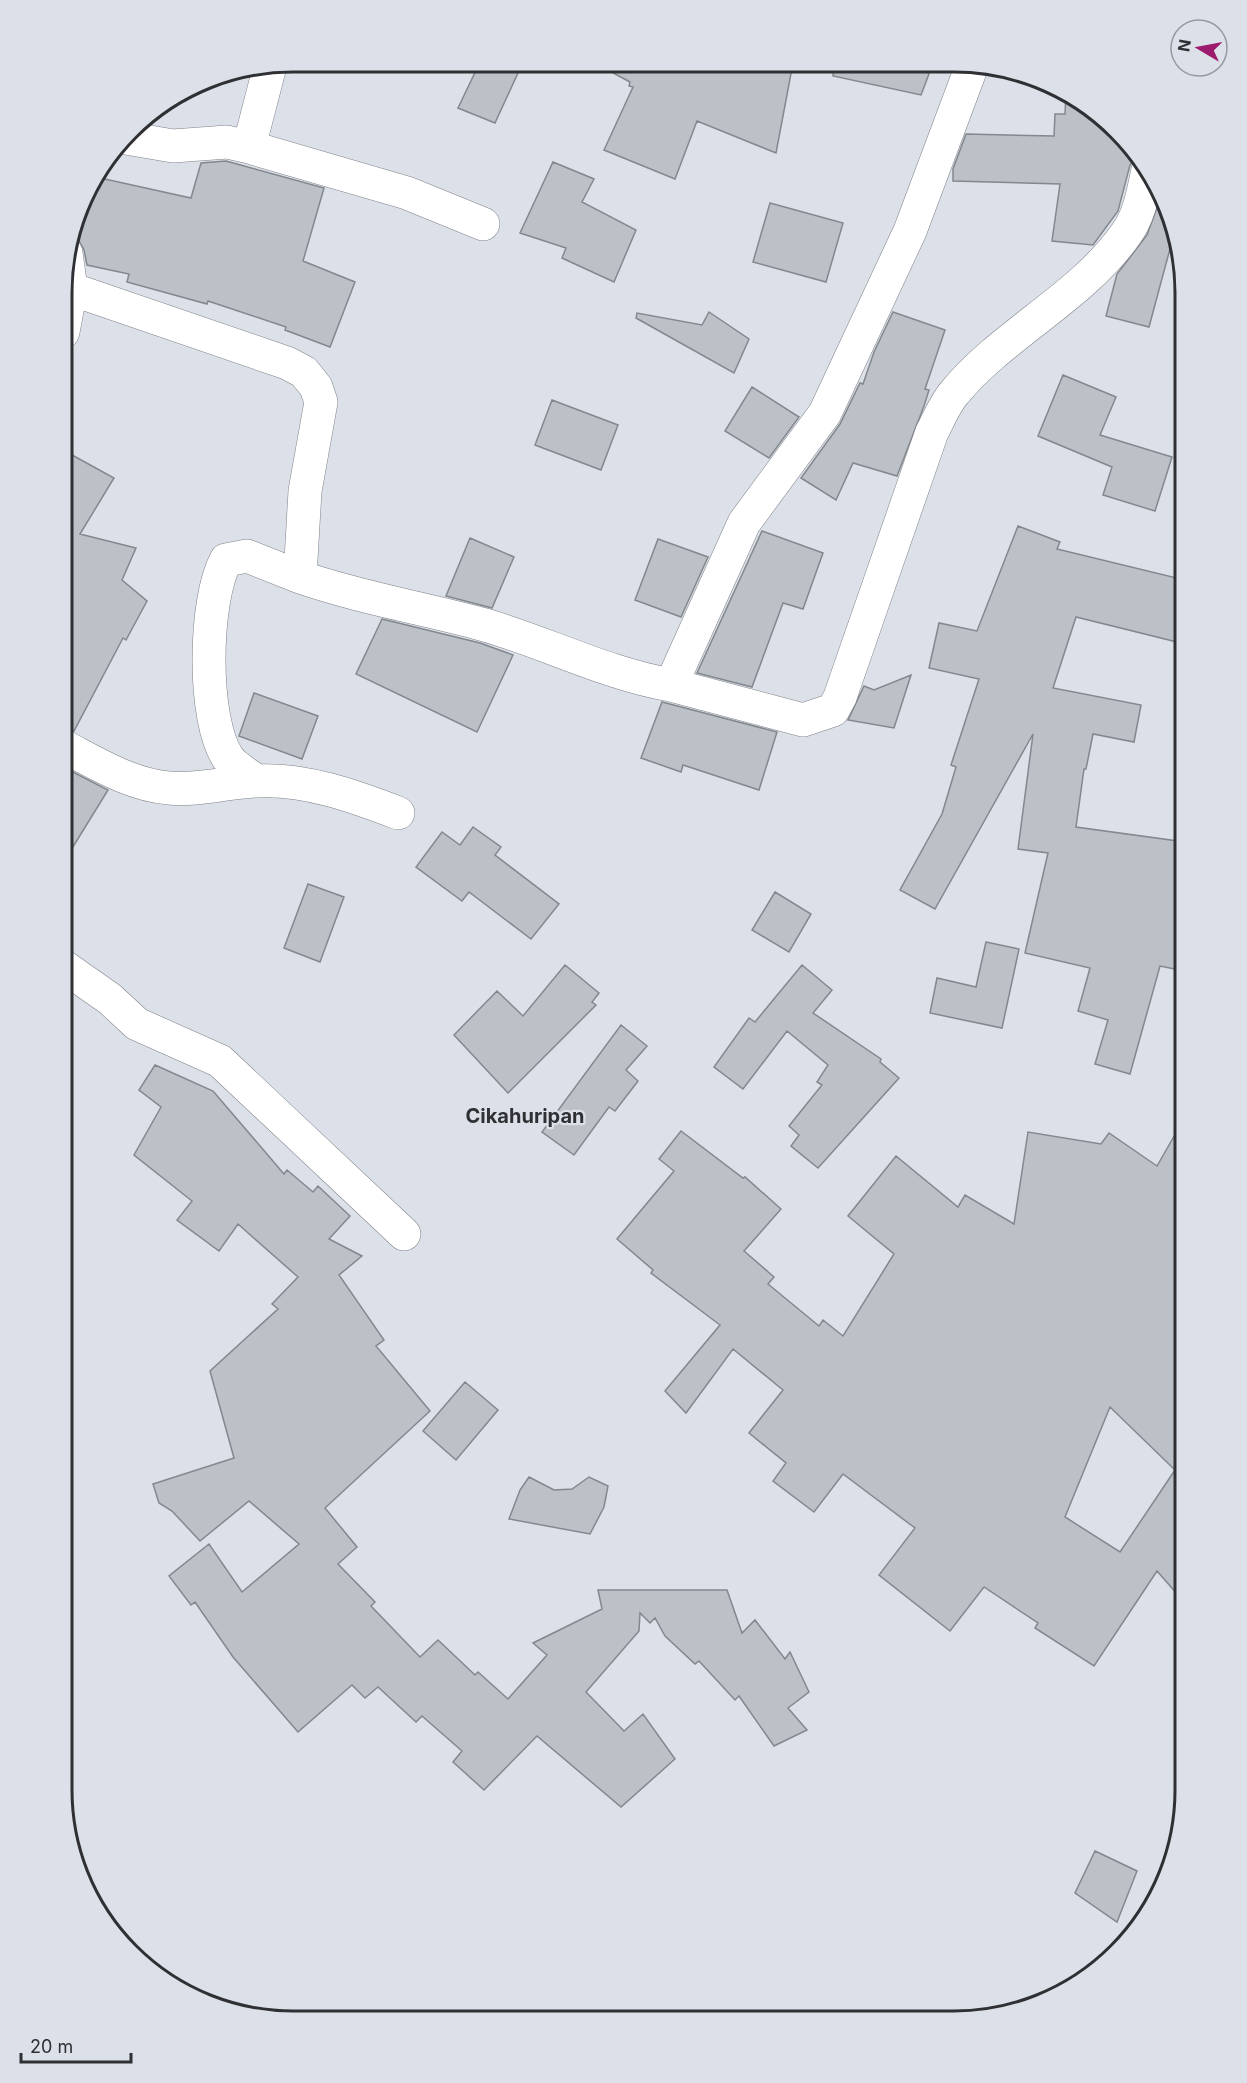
<svg xmlns="http://www.w3.org/2000/svg" width="1247" height="2083" viewBox="0 0 1247 2083" font-family="Inter,sans-serif">
  <style>
    .building { fill: #bcc0c7; stroke: #83878e; stroke-width: 1.5; fill-rule: evenodd }
    .lines { fill: none; stroke-linecap: round; stroke-linejoin: round }
    .minor-casing { stroke: #7e8188; stroke-width: 34 }
    .minor { stroke: #fff; stroke-width: 33 }
    .labels { text-anchor: middle; stroke-width: 4.5; stroke-linejoin: round; paint-order: stroke }
    .quarter-label { font-size: 20px; font-weight: bold; fill: #2e3033; stroke: #dce0e8 }
    .rim { fill: none; stroke: #2e3033; stroke-width: 3 }
  </style>
  <rect width="100%" height="100%" fill="#dce0e8"/>
  <path class="building" d="M480 62H523L495 123 458 108Z
    M593 62 793 63 776 153 697 121 675 179 604 150 633 87 629 86 630 82Z
    M834 63H916L929 74 921 95 833 76Z
    M1066 93 1095 109 1139 154 1130 165 1118 211 1093 245 1052 241 1060 184 953 181V169L966 134 1054 136 1055 114H1065Z
    M226 161 324 188 303 261 355 282 330 347 285 330 286 327 208 301 207 304 127 282 129 274 87 265 84 250 78 239 90 184 96 177 191 198 201 163Z
    M553 162 594 179 582 202 636 230 614 282 562 258 566 248 520 233Z
    M1162 194 1168 204 1174 234 1149 327 1106 316 1117 274 1147 235Z
    M770 203 843 223 826 282 753 262Z
    M709 312 749 339 734 373 636 318 637 313 702 325Z
    M893 312 945 330 925 389 929 390 924 406 897 476 853 463 836 500 801 478 840 424 860 383 863 384 874 352Z
    M1063 375 1116 397 1100 435 1172 457 1155 511 1103 495 1112 467 1038 436Z
    M752 387 799 417 769 458 725 431Z
    M552 400 618 425 601 470 535 445Z
    M63 450 114 478 80 534 136 548 122 580 147 601 126 640 123 638 74 731 63 727Z
    M1018 526 1060 542 1057 549 1185 580V644L1076 617 1053 688 1141 705 1134 742 1093 734 1086 769H1084L1076 827 1185 842V971L1160 966 1130 1074 1095 1064 1108 1020 1078 1011 1090 968 1025 953 1048 853 1018 849 1033 734 935 909 900 890 942 814 956 767 951 765 979 679 929 668 939 623 977 631Z
    M762 531 823 553 803 609 783 603 752 687 697 673Z
    M470 538 514 557 492 608 446 596Z
    M658 539 708 557 681 617 635 600Z
    M382 619 480 643 513 655 477 732 356 674Z
    M911 675 894 728 848 720 864 686 874 690Z
    M254 693 318 716 302 759 239 736Z
    M662 702 777 732 759 790 683 765 681 772 641 758Z
    M63 767 108 790 63 863Z
    M473 827 501 847 495 855 559 904 531 939 469 892 462 901 416 867 442 832 460 845Z
    M308 884 344 897 320 962 284 948Z
    M775 892 811 914 789 952 752 930Z
    M986 942 1019 949 1002 1028 930 1013 937 978 976 987Z
    M565 965 599 993 592 1002 596 1005 508 1093 454 1035 497 991 523 1016Z
    M802 965 832 990 813 1013 881 1059 880 1062 899 1078 818 1168 791 1146 799 1135 789 1126 822 1085 817 1082 828 1065 787 1031 743 1089 714 1067 749 1018 755 1022Z
    M621 1025 647 1046 626 1070 638 1081 615 1111 609 1107 574 1155 542 1132Z
    M155 1065 213 1091 284 1174 287 1170 313 1192 318 1186 350 1216 329 1239 362 1256 339 1275 384 1340 376 1346 430 1411 325 1508 357 1547 338 1564 375 1602 371 1606 420 1657 438 1640 475 1675 478 1672 508 1699 547 1655 533 1643 602 1609 598 1590H727L742 1633 755 1620 785 1659 790 1652 809 1692 788 1708 807 1730 774 1746 739 1696 735 1700 699 1661 695 1664 665 1636 655 1618 650 1623 640 1613 639 1631 586 1692 624 1731 643 1714 675 1759 621 1807 537 1736 484 1790 453 1762 462 1751 422 1716 416 1722 378 1687 365 1698 352 1685 298 1732 233 1657 195 1602 191 1605 169 1576 209 1544 242 1592 299 1544 249 1501 200 1541 172 1511 159 1503 153 1484 234 1458 210 1371 278 1309 272 1304 298 1277 238 1224 219 1251 177 1220 192 1201 134 1155 161 1107 139 1090Z
    M1185 1117V1603L1157 1571 1094 1666 1035 1628 1038 1623 984 1587 950 1631 879 1575 915 1528 843 1474 814 1512 773 1481 786 1463 749 1433 783 1390 733 1349 686 1413 665 1391 720 1325 651 1273 653 1270 617 1239 674 1171 659 1159 681 1131 743 1178 745 1177 781 1209 744 1251 774 1277 768 1284 819 1326 823 1320 843 1336 894 1254 848 1216 896 1156 958 1207 965 1195 1014 1224 1028 1132 1101 1144 1109 1133 1157 1166ZM1110 1407 1175 1470 1120 1552 1065 1517Z
    M465 1382 498 1410 456 1460 423 1431Z
    M529 1477 554 1490 572 1489 589 1477 608 1486 604 1507 590 1534 509 1519 520 1490Z
    M1095 1851 1137 1871 1117 1922 1075 1893Z"/>
  <g class="lines">
    <defs>
      <path id="minor" d="M126 138 173 146 227 142 249 147 407 193 483 224
        M249 147 270 66
        M71 289 287 363 304 372 316 387 321 402 305 491 300 577C361 598 423 608 485 625 547 643 607 674 671 685L744 523 825 413 910 231 973 63
        M63 332 71 289 66 253
        M671 685 803 720 833 710 840 697 932 432C939 419 945 403 955 392 1004 333 1081 298 1126 234 1140 215 1143 192 1148 170
        M63 746C96 763 131 785 169 788 198 791 226 782 256 781 304 778 354 796 398 813
        M256 781C248 774 234 767 228 758 202 719 204 600 226 560L247 556 300 577
        M63 966 110 999 137 1024 220 1061 404 1234"/>
    </defs>
    <use href="#minor" class="minor-casing"/>
    <use href="#minor" class="minor"/>
  </g>
  <g class="labels">
    <g class="quarter-label">
      <text x="525" y="1123">Cikahuripan</text>
    </g>
  </g>
  <path d="M0 0H1247V2083H0ZM293 72H954A221 221 0 0 1 1175 293V1790A221 221 0 0 1 954 2011H293A221 221 0 0 1 72 1790V293A221 221 0 0 1 293 72Z" fill="#dce0e8" fill-rule="evenodd"/>
  <path class="rim" d="M293 72H954A221 221 0 0 1 1175 293V1790A221 221 0 0 1 954 2011H293A221 221 0 0 1 72 1790V293A221 221 0 0 1 293 72Z"/>
  <g transform="translate(1199 48) rotate(280)"><circle r="28" fill="#dce0e8" stroke="#969aa0" stroke-width="1.5"/>
  <path d="M0-4.5L10 22L0 15L-10 22Z" fill="#9d1b6d"/>
  <text y="-9" font-size="16" font-weight="bold" text-anchor="middle" fill="#2e3033">N</text>
  </g>
  <path d="M21 2053v9h110v-9" fill="none" stroke="#2e3033" stroke-width="3"/>
  <text x="30" y="2053" font-size="18" fill="#2e3033" stroke="#dce0e8" stroke-width="4.5" paint-order="stroke">20 m</text>
</svg>
